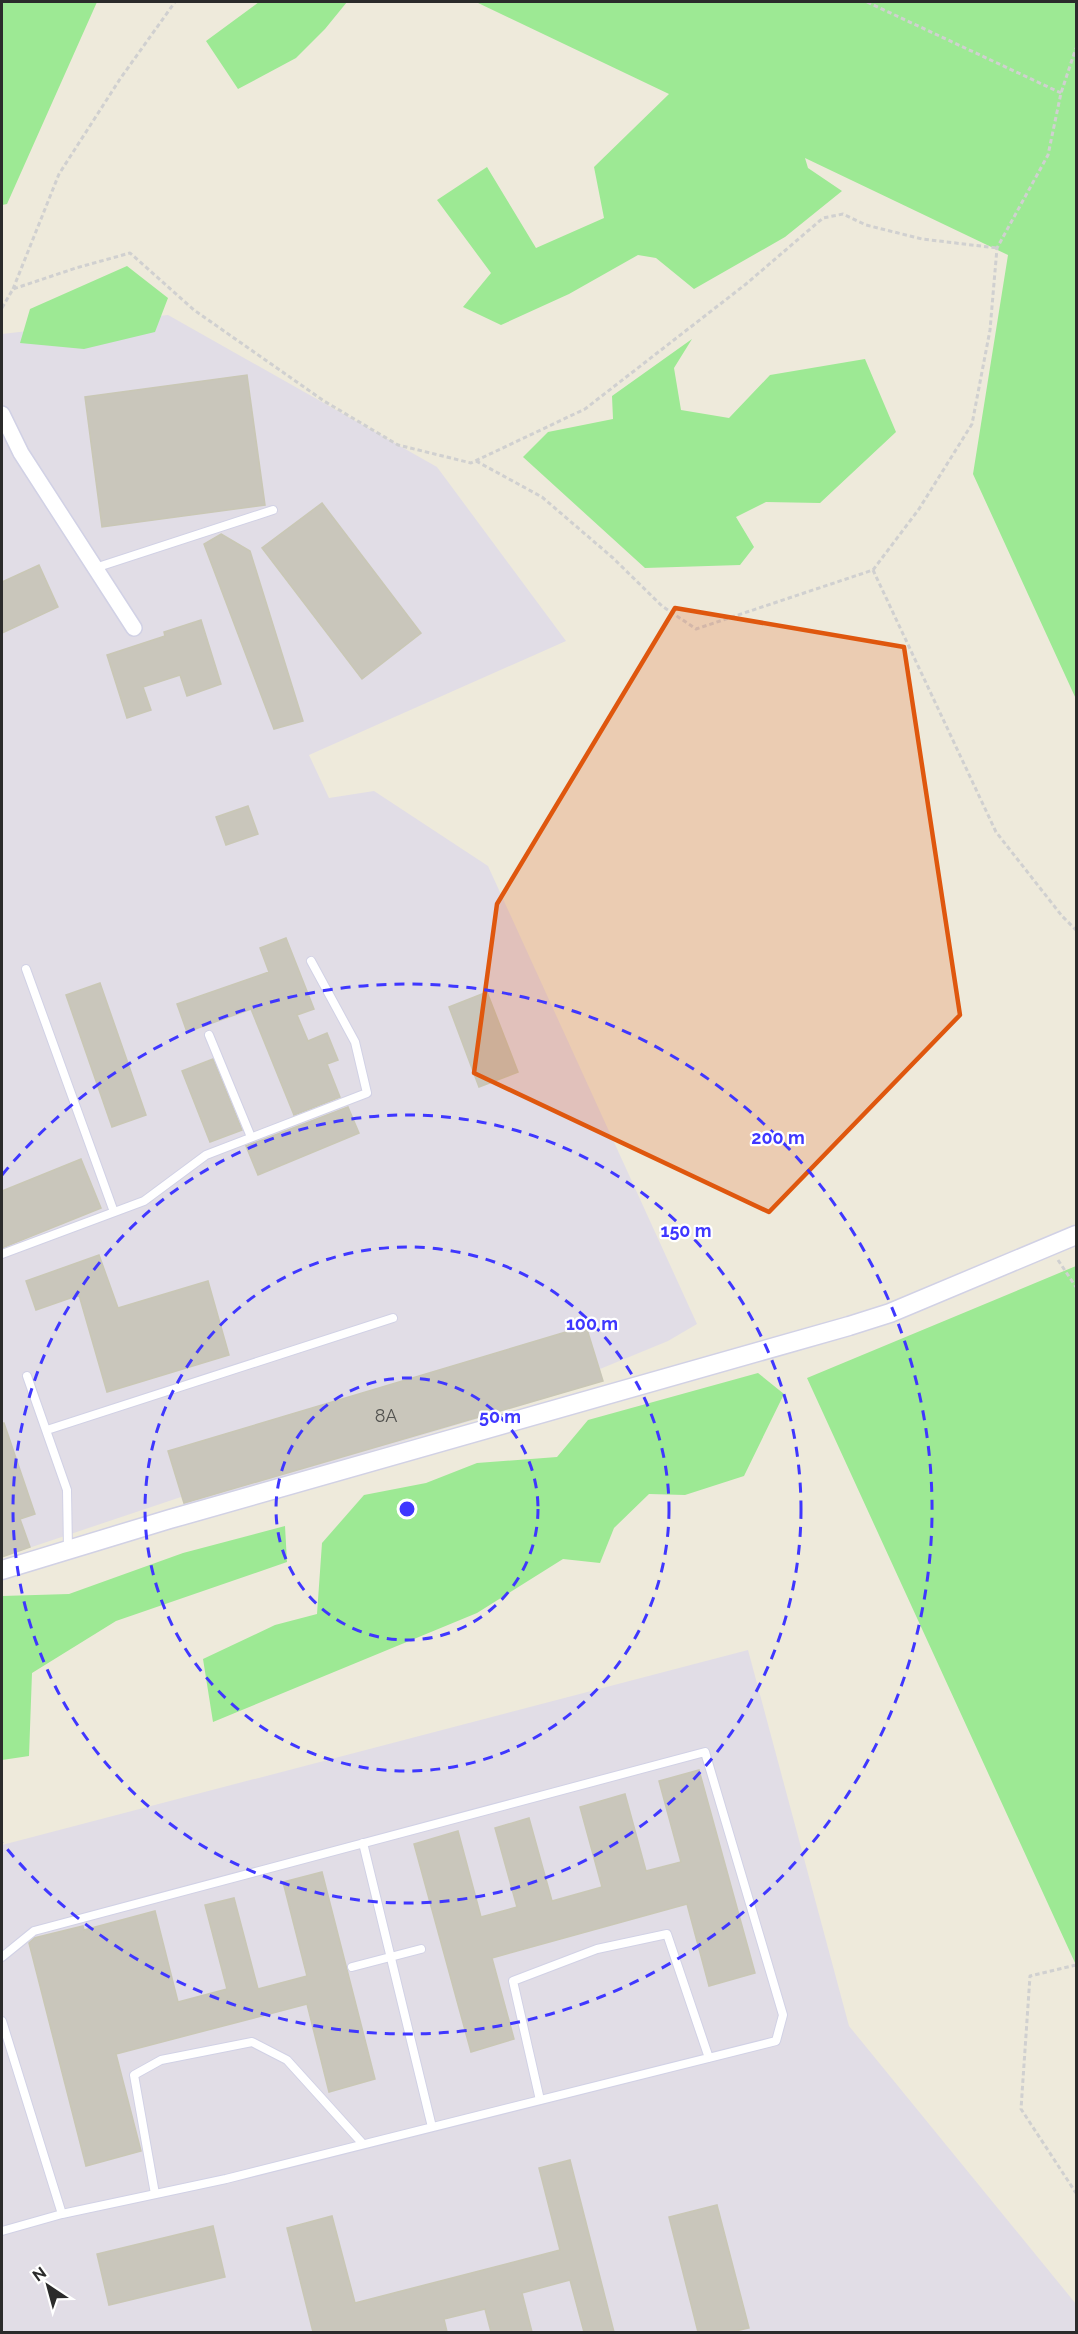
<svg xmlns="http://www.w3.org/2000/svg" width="1078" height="2334" viewBox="0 0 1078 2334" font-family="Raleway,sans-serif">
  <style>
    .industrial { fill: #e1dde6 }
    .green { fill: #9de994 }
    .building { fill: #c9c6bb; stroke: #c9c7b5; stroke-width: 1.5 }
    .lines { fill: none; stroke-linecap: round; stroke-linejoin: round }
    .service-casing { stroke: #d1d1e5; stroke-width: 10 }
    .minor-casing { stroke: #d1d1e5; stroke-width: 18 }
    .tertiary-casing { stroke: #d1d1e5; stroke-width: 21 }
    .path { stroke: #d0d0d0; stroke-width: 3; stroke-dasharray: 4.5 3; stroke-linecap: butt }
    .service { stroke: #fff; stroke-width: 8 }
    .minor { stroke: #fff; stroke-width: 15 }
    .tertiary { stroke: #fff; stroke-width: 18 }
    .marked { fill: #df570e; fill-opacity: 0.2; stroke: #df570e; stroke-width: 4.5; stroke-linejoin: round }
    .ring { fill: none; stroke: #3f37ff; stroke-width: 3; stroke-dasharray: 10 8 }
    .labels { text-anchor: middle; stroke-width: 4.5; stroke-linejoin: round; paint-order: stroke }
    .number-label { font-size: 18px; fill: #52524f }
    .centre { fill: #3f37ff; stroke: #fff; stroke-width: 3 }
    .ring-label { font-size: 18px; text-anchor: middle; font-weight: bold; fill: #3f37ff; stroke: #fff; stroke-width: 4.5; stroke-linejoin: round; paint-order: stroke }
  </style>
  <rect width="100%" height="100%" fill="#eeeadb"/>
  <path class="industrial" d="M168 315 437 467 566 641 309 755 329 798 374 791 488 866 697 1324 668 1341 600 1369 603 1381 185 1507 181 1497 2 1557V334Z
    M748 1650 849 2026 1076 2304V2332H2V1845Z"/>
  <path class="green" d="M2 2H97L7 204 2 205Z
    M259 2H347L325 29 296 58 238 89 206 41Z
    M476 2H1076V699L973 474 1008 255 805 158 808 168 842 191 785 237 694 289 656 258 638 255 569 294 501 325 463 307 491 273 437 200 487 167 536 248 604 218 594 167 669 94Z
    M127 266 168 298 155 332 84 349 20 343 30 309Z
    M692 339 674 368 681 410 729 418 770 375 865 359 896 432 820 503 766 502 736 517 754 547 740 565 645 568 523 457 548 432 613 419 612 396Z
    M1076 1266V1965L807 1378Z
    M758 1373 784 1394 744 1476 685 1495 649 1494 614 1528 600 1563 563 1559 477 1613 213 1722 203 1659 275 1625 317 1614 322 1543 364 1495 426 1483 477 1463 557 1457 588 1420Z
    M285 1526 287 1562 116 1621 32 1673 29 1756 2 1760V1596L69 1594 183 1553Z"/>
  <path class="building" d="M247 375 265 505 102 527 85 397Z
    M322 503 421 633 362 679 262 548Z
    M221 534 250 551 303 721 274 729 204 544Z
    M39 565 58 607 2 633V582Z
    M201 620 221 684 187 696 180 675 143 687 151 710 127 718 107 655 165 636 164 632Z
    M248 806 258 834 226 845 216 817Z
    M286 938 314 1009 297 1015 308 1041 327 1033 338 1060 327 1064 340 1097 294 1115 251 1009 187 1032 177 1004 269 972 260 948Z
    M100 983 146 1115 112 1127 66 995Z
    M487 992 518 1072 479 1087 449 1007Z
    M213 1059 242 1130 210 1142 182 1071Z
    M348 1107 359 1133 258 1175 246 1146Z
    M81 1159 101 1208 2 1248V1191Z
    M99 1255 118 1308 208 1281 229 1355 107 1392 79 1295 36 1310 26 1281Z
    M586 1326 603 1381 184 1503 168 1451Z
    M2 1423H4L35 1514 20 1519 30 1547 2 1557Z
    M699 1770 755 1973 709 1986 687 1904 492 1958 514 2039 471 2052 414 1844 458 1831 481 1917 517 1907 495 1828 529 1818 552 1901 602 1887 580 1807 625 1794 646 1871 681 1862 659 1781Z
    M322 1872 375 2079 329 2092 307 2004 116 2054 141 2151 86 2166 29 1943 34 1938 83 1926 84 1930 155 1911 178 2002 227 1989 205 1905 234 1898 258 1989 307 1976 283 1882Z
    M570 2160 614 2332H584L570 2280 522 2293 532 2332H491L485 2309 444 2319 447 2332H313L287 2228 332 2216 355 2303 560 2250 539 2168Z
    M717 2205 749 2328 731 2332H698L669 2217Z
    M213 2226 225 2277 109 2305 97 2254Z"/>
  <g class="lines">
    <defs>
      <path id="service" d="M95 568 273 510
        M26 969 114 1212
        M209 1035 251 1137
        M2 1254 144 1201 206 1155 367 1093 355 1042 311 961
        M27 1376 67 1490 68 1550
        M47 1430 393 1318
        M363 1843 432 2127
        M2 1957 34 1931 705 1752 783 2015 776 2041 226 2179 62 2214 2 2231
        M352 1967 421 1949
        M2 2021 62 2214
        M540 2100 513 1981 597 1949 667 1934 709 2058
        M155 2194 134 2075 161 2060 252 2042 287 2060 363 2144"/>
      <path id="minor" d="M2 414 21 453 134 628"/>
      <path id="tertiary" d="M2 1570 170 1519 849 1326 890 1313 1076 1235"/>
    </defs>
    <use href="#service" class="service-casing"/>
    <use href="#minor" class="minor-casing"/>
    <use href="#tertiary" class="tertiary-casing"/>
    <path class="path" d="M867 2 1061 93
      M13 289 59 174 120 79 175 2
      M2 308 13 289 76 268 130 253 194 310 324 401 398 445 471 463 585 409 746 284 823 218 843 214 866 225 922 239 997 248
      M476 461 542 497 613 558 662 606 696 629 873 570 919 509 972 424 990 330 997 248 1048 155 1061 93 1076 48
      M873 570 996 832 1062 916 1076 930
      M1058 1260 1076 1287
      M1076 1965 1030 1976 1021 2109 1076 2193"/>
    <use href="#service" class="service"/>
    <use href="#minor" class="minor"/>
    <use href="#tertiary" class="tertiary"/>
  </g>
  <path class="marked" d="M675 608 904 647 960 1015 769 1212 474 1073 497 904Z"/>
  <g class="ring">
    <circle cx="407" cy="1509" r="131"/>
    <circle cx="407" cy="1509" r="262"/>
    <circle cx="407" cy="1509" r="394"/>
    <path d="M2 1175A525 525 0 1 1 2 1843"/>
  </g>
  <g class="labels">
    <g class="number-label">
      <text x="386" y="1422">8А</text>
    </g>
  </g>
  <circle cx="407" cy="1509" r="9" class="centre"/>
  <g class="ring-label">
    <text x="778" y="1144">200 m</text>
    <text x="686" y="1237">150 m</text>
    <text x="592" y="1330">100 m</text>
    <text x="500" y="1423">50 m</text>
  </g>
  <rect width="1078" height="2334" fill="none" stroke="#2b2b2b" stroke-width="6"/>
  <g transform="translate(48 2286) rotate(324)" stroke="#ffffff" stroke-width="4.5" paint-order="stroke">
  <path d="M0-4.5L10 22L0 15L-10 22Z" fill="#2b2b2b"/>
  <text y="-9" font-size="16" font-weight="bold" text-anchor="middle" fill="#2b2b2b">N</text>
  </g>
</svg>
